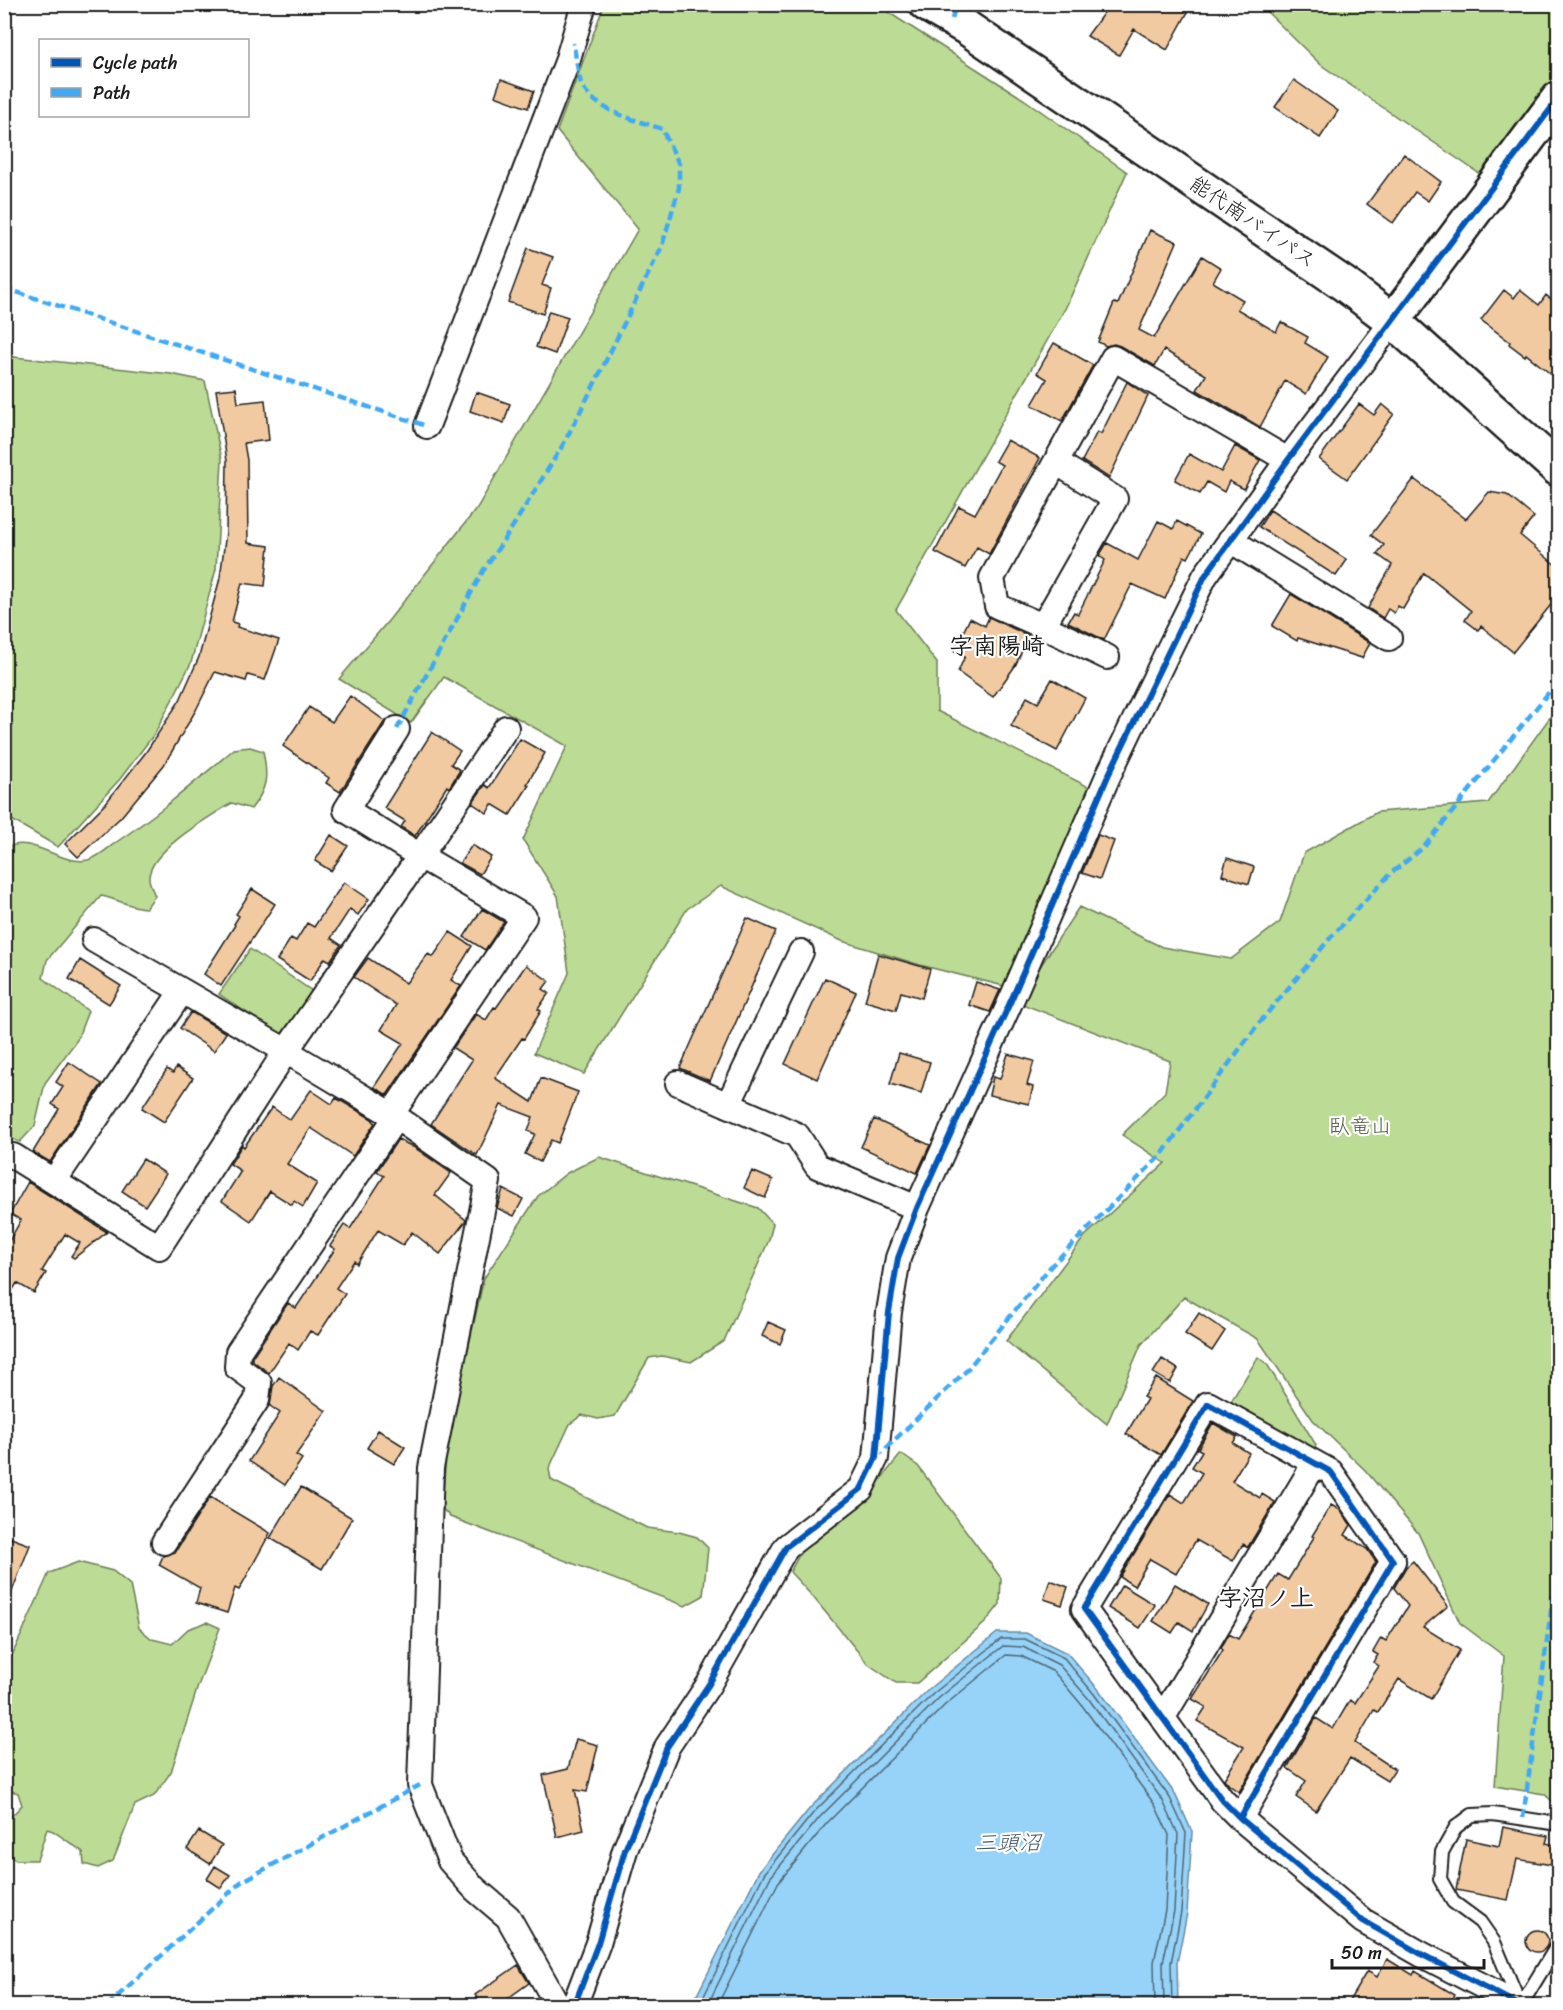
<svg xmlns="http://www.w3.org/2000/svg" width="1563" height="2010" viewBox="0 0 1563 2010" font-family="Sriracha,'Klee One',sans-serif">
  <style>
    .green { fill: #bcdb94; stroke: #6c7c58; stroke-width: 1.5 }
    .water { fill: #97d3f8; stroke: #668aa0; stroke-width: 1.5 }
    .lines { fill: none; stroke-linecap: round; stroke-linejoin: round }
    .shore { stroke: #4d6574; stroke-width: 1.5 }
    .building { fill: #f1caa1; stroke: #1c1c1c; stroke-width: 1.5 }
    .lane-casing { stroke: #1c1c1c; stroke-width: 16 }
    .street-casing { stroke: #1c1c1c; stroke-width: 28 }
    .secondary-casing { stroke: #1c1c1c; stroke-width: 38 }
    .highway-casing { stroke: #1c1c1c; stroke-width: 38 }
    .lane { stroke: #fff; stroke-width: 12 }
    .street { stroke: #fff; stroke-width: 24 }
    .secondary { stroke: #fff; stroke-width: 33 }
    .highway { stroke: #fff; stroke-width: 33 }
    .quiet { stroke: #3fa9f5; stroke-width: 4.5; stroke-dasharray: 9 4.5; stroke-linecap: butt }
    .cycleway-casing { stroke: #fff; stroke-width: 10 }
    .cycleway { stroke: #0057b8; stroke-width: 6 }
    .labels { text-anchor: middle; stroke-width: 4.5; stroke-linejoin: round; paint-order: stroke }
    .street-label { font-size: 21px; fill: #1c1c1c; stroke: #fff }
    .park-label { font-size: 21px; fill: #545f46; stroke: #fff }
    .water-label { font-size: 22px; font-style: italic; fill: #475c69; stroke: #fff }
    .quarter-label { font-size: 24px; font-weight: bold; fill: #1c1c1c; stroke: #fff }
  </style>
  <rect width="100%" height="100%" fill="#fff"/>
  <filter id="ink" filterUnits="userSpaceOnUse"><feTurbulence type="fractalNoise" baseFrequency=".0167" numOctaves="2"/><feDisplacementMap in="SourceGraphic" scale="12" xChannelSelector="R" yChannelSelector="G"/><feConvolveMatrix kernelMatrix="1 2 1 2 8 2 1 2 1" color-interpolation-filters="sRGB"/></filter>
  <g filter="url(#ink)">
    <path class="green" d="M604 5H877L1025 100 1127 172 1066 307 896 610 937 663V711L1101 793 1008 987 920 965 842 941 721 886 687 909 584 1074 534 1053 569 973 558 896 523 840 567 746 444 677 411 723 339 679 389 620 477 508 638 229 557 131Z
      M1260 5H1558V84L1490 181 1321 65Z
      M5 356 171 374 205 381 222 460 216 569 191 663 155 733 120 779 58 847 5 816Z
      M1558 706V1806L1544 1794 1495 1786 1504 1656 1460 1623 1418 1533 1365 1470 1313 1420 1258 1339 1184 1297 1141 1345 1107 1424 1006 1341 1085 1236 1165 1163 1122 1135 1165 1092 1170 1061 1017 1002 1079 907 1162 947 1231 959 1280 922 1304 853 1377 812 1488 803Z
      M250 747 263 751C268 776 268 788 251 809L232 803C211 816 149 851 149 878 149 883 153 891 155 896L146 908C130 907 117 899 101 896L47 960 43 978 88 1011 77 1040 45 1083 35 1126 20 1142 9 1138 4 1128 5 849C31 832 59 866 88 860 97 858 107 849 115 843 157 815 195 782 234 749Z
      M250 949 315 993 284 1038 219 994Z
      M599 1157 758 1208 773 1224 769 1240 724 1341 691 1362 662 1356 649 1358 615 1416 598 1419 582 1415 570 1424 549 1469 551 1480 647 1528 679 1532 697 1537 708 1548 703 1596 685 1606 450 1517 442 1508 447 1441 484 1278 538 1196 567 1173Z
      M1258 1357 1267 1364 1316 1445 1313 1453 1230 1403Z
      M901 1454 918 1466 1001 1578 1000 1604 986 1622 917 1683H896L868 1664 813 1597 790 1572 805 1544 869 1494Z
      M78 1562 113 1571 130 1585 139 1628 152 1639 172 1644 188 1629 207 1622 220 1628 198 1686 171 1772 154 1796 135 1805 113 1861 98 1868 84 1864 83 1852 53 1831 47 1829 37 1860H16L5 1853V1823L22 1805 18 1793 5 1789V1671L49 1573Z"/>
    <path class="water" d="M997 1633H1026L1067 1653 1099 1690 1175 1794 1192 1832 1187 1913 1177 1963 1178 2005H692L759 1871 810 1808 930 1688Z"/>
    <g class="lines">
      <path class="shore" d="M699 2006 764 1874 814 1812 934 1693 1001 1639H1025L1064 1658 1094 1694 1170 1798 1186 1833 1181 1912 1171 1963 1172 2006
        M707 2006 770 1878 820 1817 939 1698 1003 1646 1023 1647 1059 1665 1088 1698 1163 1801 1178 1834 1174 1911 1163 1962 1164 2006
        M717 2006 778 1883 827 1823 945 1705 1006 1655 1021 1656 1054 1672 1081 1704 1155 1805 1169 1835 1165 1910 1154 1962 1155 2006"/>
    </g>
    <path class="building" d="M1110 4H1179L1189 10 1167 50 1134 29 1119 55 1087 36Z
      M501 79 534 91 528 108 495 96Z
      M1294 80 1338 111 1320 138 1275 107Z
      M1404 154 1441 182 1428 201 1415 192 1393 223 1367 204Z
      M1150 230 1177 242 1139 330 1154 338 1202 256 1221 268 1213 282 1243 300 1237 309 1276 332 1281 322 1308 337 1305 343 1328 357 1306 394 1285 381 1260 427 1197 390 1206 375 1164 350 1155 366 1120 346 1114 344 1106 346 1098 342 1114 303 1118 304Z
      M528 248 553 257 542 285 551 288 543 314 508 302Z
      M1504 290 1514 298 1520 290 1539 305 1546 295 1558 305V380L1526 354 1525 356 1509 344 1510 342 1481 320Z
      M549 311 568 317 555 354 536 347Z
      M1054 343 1093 365 1062 421 1032 405 1047 379 1037 373Z
      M1127 382 1148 396 1109 478 1082 461 1097 432 1101 434Z
      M236 388 238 403 265 400 269 440 244 443 247 460 248 543 269 546 265 586 242 583 232 622 238 624 237 627 279 640 265 680 248 675 246 681 215 672 196 710 164 765 121 817 78 857 65 844 105 804 146 752 180 700 199 657 220 578 226 532 227 461 216 390Z
      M476 392 510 404 504 423 470 411Z
      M1359 404 1374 415 1382 404 1394 414 1347 479 1319 459Z
      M1007 440 1040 458 989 554 977 547 965 568 935 552 959 506 975 514 1002 465 995 461Z
      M1235 446 1260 460 1244 489 1229 481 1224 492 1207 482 1200 494 1175 480 1189 454 1221 472Z
      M1414 479 1466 519 1489 492 1507 495 1534 517 1520 535 1558 567V596L1513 652 1481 626 1478 630 1465 620 1471 611 1424 573 1403 609 1398 606 1394 613 1388 609 1383 618 1368 608 1392 565 1377 554 1384 545 1371 535Z
      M1270 510 1347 560 1336 576 1259 527Z
      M1158 521 1173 529 1177 521 1201 534 1188 558 1184 556 1165 599 1132 584 1104 640 1068 622 1074 612 1078 614 1105 560 1099 556 1107 543 1138 560Z
      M1291 594 1370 643 1362 658 1298 638 1297 641 1272 626Z
      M989 617 1029 636 1015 666 993 697 958 672 965 656 954 651 970 618 985 626Z
      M1052 679 1085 698 1057 751 1011 726 1027 697 1038 703Z
      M350 696 385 721 340 792 326 783 329 778 283 746 309 707 332 722Z
      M432 732 460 751 451 764 460 770 449 788 447 786 415 836 401 827 405 821 384 808Z
      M520 739 545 753 527 784 529 785 510 815 492 804 487 813 472 803 485 785 489 788Z
      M331 835 348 846 331 871 315 861Z
      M1098 835 1114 841 1100 879 1082 873Z
      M472 845 491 857 480 874 460 863Z
      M1227 858 1254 867 1249 884 1222 875Z
      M344 882 369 899 358 915 350 909 331 938 341 945 330 961 325 958 310 981 277 960 291 938 296 941 307 923 314 927Z
      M252 889 275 904 221 986 204 974 235 925 234 924 239 916 236 914Z
      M482 909 504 922 485 950 464 937Z
      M747 918 776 931 710 1081 680 1068Z
      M450 932 472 946 451 980 461 986 387 1095 374 1087 403 1043 381 1030 396 1005 354 977 368 958 406 983 428 954 433 957Z
      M878 954 930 969 922 998 901 992 896 1010 865 1001Z
      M80 960 121 986 109 1004 69 979Z
      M526 965 549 981 543 989 549 993 538 1009 541 1011 524 1039 522 1038 495 1078 532 1102 541 1078 578 1092 558 1143 551 1140 540 1162 525 1154 535 1134 528 1131 533 1117 501 1105 477 1155 431 1124 472 1060 453 1048 476 1014 486 1020 494 1007 496 1008Z
      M825 978 856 992 817 1079 785 1064Z
      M976 982 1000 990 990 1012 969 1005Z
      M191 1012 226 1033 214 1051 180 1028Z
      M899 1053 930 1062 921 1093 890 1084Z
      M1008 1054 1034 1061 1027 1085 1033 1087 1029 1104 989 1095 993 1077 1000 1079Z
      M69 1062 102 1084 50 1162 33 1152 59 1109 52 1104 63 1087 56 1082Z
      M176 1067 193 1078 164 1122 142 1108 167 1069 173 1073Z
      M311 1090 332 1104 336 1098 372 1119 375 1123 353 1156 311 1128 287 1164 317 1183 303 1207 294 1201 292 1205 270 1191 251 1221 222 1201 241 1171 230 1164 242 1145 244 1147 272 1107 290 1120Z
      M874 1119 930 1145 917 1173 861 1147Z
      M398 1139 415 1148 451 1173 435 1195 466 1220 465 1222 440 1254 412 1232 403 1245 378 1230 357 1264 354 1261 336 1288 345 1294 318 1335 310 1331 298 1350 289 1343 269 1373 252 1360V1357L288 1303 296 1308 335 1249 330 1246 344 1225 350 1229 384 1176 377 1171Z
      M143 1159 166 1174 145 1206 122 1191Z
      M752 1171 773 1180 765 1198 744 1188Z
      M28 1182 107 1232 74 1258 71 1256 80 1243 65 1234 42 1271 46 1273 34 1293 17 1283 4 1304V1250L21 1220 10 1214Z
      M503 1189 523 1199 514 1216 497 1208Z
      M1199 1313 1225 1331 1212 1351 1185 1334Z
      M768 1322 786 1330 780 1344 762 1336Z
      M1162 1359 1178 1369 1170 1383 1153 1373Z
      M279 1377 326 1411 296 1455 302 1459 285 1485 249 1461 280 1413 270 1406 273 1386Z
      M1156 1378 1193 1401 1161 1455 1126 1434 1147 1399 1143 1397Z
      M1213 1423 1237 1437 1233 1443 1249 1453 1232 1481 1260 1498 1262 1494 1275 1502 1248 1547 1243 1544 1233 1561 1196 1540 1176 1574 1150 1559 1134 1586 1120 1577 1170 1494 1184 1503 1202 1473 1192 1467 1202 1451 1198 1449Z
      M378 1430 405 1447 394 1464 367 1448Z
      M301 1487 352 1518 322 1569 270 1538Z
      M210 1497 270 1533 239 1590 235 1588 227 1613 196 1603 200 1588 159 1565 163 1556 175 1552Z
      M1331 1505 1340 1510 1351 1525 1345 1535 1367 1549 1376 1562 1239 1792 1229 1785 1224 1779 1244 1747 1197 1721 1206 1707 1192 1699 1223 1650 1221 1648 1229 1634 1238 1639 1278 1574 1288 1580 1314 1537 1312 1536Z
      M11 1538 30 1545 6 1607 4 1555Z
      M1413 1561 1448 1606 1423 1627 1460 1650 1431 1699 1399 1679 1378 1712 1374 1710 1355 1743 1395 1769 1387 1781 1350 1758 1316 1811 1296 1797 1306 1781 1287 1768 1316 1718 1333 1729 1350 1700 1355 1703 1379 1666 1373 1662 1378 1655 1373 1652 1381 1638 1386 1641 1408 1606 1394 1588 1406 1567Z
      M1050 1580 1068 1587 1062 1605 1044 1599Z
      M1175 1584 1208 1604 1193 1631 1179 1622 1172 1633 1153 1621Z
      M1122 1585 1155 1605 1140 1628 1108 1608Z
      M576 1739 598 1745 587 1792 575 1790 584 1830 557 1837 543 1775 568 1769Z
      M1503 1827 1548 1836 1546 1843 1558 1846V1866L1517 1859 1508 1900 1456 1890 1466 1839 1499 1846Z
      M199 1831 222 1845 210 1864 187 1849Z
      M215 1866 230 1875 221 1888 207 1879Z
      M1526 1941a11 11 0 1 1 22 0a11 11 0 1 1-22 0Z
      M1387 1959 1413 1975 1415 1971 1455 1995 1449 2006H1346L1367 1971 1377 1977Z
      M518 1965 529 1983 497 2006H483L475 1995Z"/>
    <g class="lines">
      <defs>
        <path id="lane" d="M1520 2004 1494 1942 1480 1922 1453 1902 1440 1879 1442 1852 1456 1827 1472 1815 1493 1814 1558 1824
          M1521 2005 1558 1944"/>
        <path id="street" d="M427 426 567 62 584 4
          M1056 462 1115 499 1043 626 997 606 992 578 1113 358 1288 460
          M1230 540 1389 638
          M1043 626 1107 657
          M94 940 286 1051 396 1117 488 1181 431 1468 420 1785 450 1861 475 1889 508 1917 558 2006
          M678 1083 797 1135 817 1166 917 1208
          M728 1105 801 952
          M391 1115 524 917 420 856 506 728
          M13 1156 159 1247 286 1051 420 856 346 810 397 729
          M54 1181 182 991
          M164 1542 257 1400 259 1383 237 1367 238 1352 396 1117
          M1163 1717 1315 1463
          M1240 1818 1393 1561 1331 1472 1208 1404 1084 1609 1222 1800 1240 1818 1363 1921 1421 1954 1521 2006
          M574 2006 598 1943 625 1850 667 1747 709 1684 786 1547 861 1489 876 1458 889 1312 898 1258 917 1208 1013 996 1108 776 1167 653 1205 576 1288 460 1393 321"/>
        <path id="secondary" d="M1393 321 1558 99"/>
        <path id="highway" d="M926 4 967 28 1344 284 1393 321 1558 469"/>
      </defs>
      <use href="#lane" class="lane-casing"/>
      <use href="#street" class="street-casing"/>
      <use href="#secondary" class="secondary-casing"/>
      <use href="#highway" class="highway-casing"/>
      <use href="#lane" class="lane"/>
      <use href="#street" class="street"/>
      <use href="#secondary" class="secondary"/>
      <use href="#highway" class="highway"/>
      <path class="quiet" d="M952 19 956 4
        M4 288 427 426
        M397 729 483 571 515 523 564 443 597 379 662 246 679 188V164L662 129C635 119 590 111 580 80 577 68 576 55 573 43
        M876 1458 966 1371 1051 1266 1162 1154 1259 1023 1332 936 1390 874 1424 847 1558 681
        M1523 1818 1558 1559
        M107 2006 241 1882 420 1785"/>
      <defs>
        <path id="cycleway" d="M1240 1818 1393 1561 1331 1472 1208 1404 1084 1609 1222 1800 1240 1818 1363 1921 1421 1954 1521 2006
          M574 2006 598 1943 625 1850 667 1747 709 1684 786 1547 861 1489 876 1458 889 1312 898 1258 917 1208 1013 996 1108 776 1205 576 1288 460 1558 99"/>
      </defs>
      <use href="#cycleway" class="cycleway-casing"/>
      <use href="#cycleway" class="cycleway"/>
    </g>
  </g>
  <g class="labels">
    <g class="street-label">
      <text transform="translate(1253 222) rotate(34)" y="7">能代南バイパス</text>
    </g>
    <g class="park-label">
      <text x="1360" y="1133">臥竜山</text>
    </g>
    <g class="water-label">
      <text x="1008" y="1850">三頭沼</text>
    </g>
    <g class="quarter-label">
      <text x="997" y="654">字南陽崎</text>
      <text x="1266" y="1606">字沼ノ上</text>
    </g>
  </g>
  <rect width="1563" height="2010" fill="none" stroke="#fff" stroke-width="24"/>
  <rect x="12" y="12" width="1539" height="1986" fill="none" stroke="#1c1c1c" stroke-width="2" filter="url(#ink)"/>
  <rect x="39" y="39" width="210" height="78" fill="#ffffff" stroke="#a4a4a4" stroke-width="1.5"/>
  <rect x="51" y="58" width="30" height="9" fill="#0057b8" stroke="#a4a4a4" stroke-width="1.5"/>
  <text x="93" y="69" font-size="18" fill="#1c1c1c">Cycle path</text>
  <rect x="51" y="88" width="30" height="9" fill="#3fa9f5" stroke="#a4a4a4" stroke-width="1.5"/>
  <text x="93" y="99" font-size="18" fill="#1c1c1c">Path</text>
  <path d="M1332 1959v9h152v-9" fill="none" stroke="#1c1c1c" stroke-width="3"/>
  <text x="1341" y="1959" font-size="18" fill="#1c1c1c" stroke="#ffffff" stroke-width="4.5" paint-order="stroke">50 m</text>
</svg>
